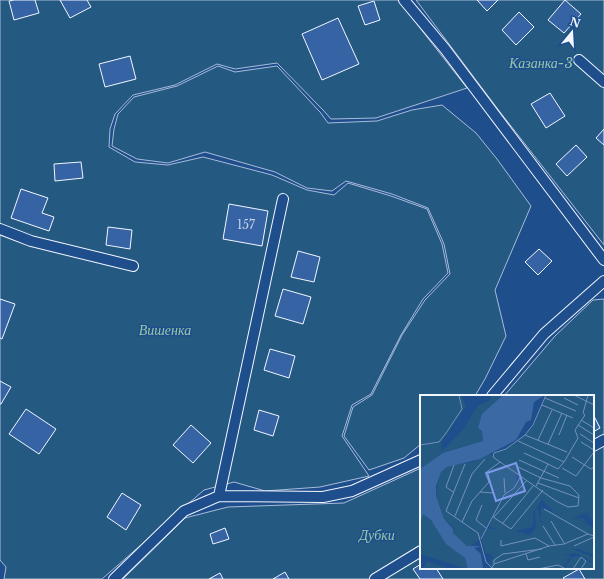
<svg xmlns="http://www.w3.org/2000/svg" width="604" height="579" viewBox="0 0 604 579" font-family="'Libre Baskerville',serif">
  <style>
    .green { fill: #245a82; stroke: #a8bbd7 }
    .building { fill: #3563a3; stroke: #f2f6ff }
    .lines { fill: none; stroke-linecap: round; stroke-linejoin: round }
    .lane-casing { stroke: #f2f6ff; stroke-width: 12 }
    .lane { stroke: #1f4e8c; stroke-width: 10 }
    .labels { text-anchor: middle; stroke-width: 3; stroke-linejoin: round; paint-order: stroke }
    .number-label { font-size: 12px; fill: #c3d1e8 }
    .park-label { font-size: 14px; font-style: italic; fill: #97c8a6; stroke: #1f4e8c }
    .inset-road { fill: none; stroke: #7391ba; stroke-width: 1 }
    .view { fill: #7d9aea; fill-opacity: 0.15; stroke: #7d9aea; stroke-width: 2 }
    .inset-edge { fill: none; stroke: #f2f6ff; stroke-width: 2 }
  </style>
  <rect width="100%" height="100%" fill="#1f4e8c"/>
  <path class="green" d="M0 0H398L467 88 376 118 331 119 323 110 277 63 235 69 217 64 175 85 133 95 115 114 110 129 109 147 135 162 168 165 203 157 272 175 307 190 334 195 348 183 391 196 427 209 442 244 448 273 423 299 401 335 371 394 352 405 342 436 369 476 320 487 265 491 234 482 204 490 102 579H4L6 567 0 560Z
    M416 0H604V245L500 112Z
    M218 66 235 72 277 66 320 112 328 123 377 121 412 110 442 105 476 133 497 159 531 206 495 290 506 336 485 379 475 396H421V444L404 458 369 470 344 436 353 407 372 395 402 335 425 300 450 274 444 244 428 208 392 194 346 181 332 191 307 188 275 172 205 152 168 163 137 159 112 146 114 129 118 114 134 97 177 86Z
    M604 299V579H123L185 518 228 507 344 503 421 468V568H593V396H504L555 336 593 300Z"/>
  <path class="building" d="M14 0H35L39 13 14 20 9 1Z
    M60 0H87L91 7 70 18Z
    M477 0H498L487 11Z
    M565 0 581 14 564 33 548 20Z
    M374 1 380 20 365 25 358 6Z
    M519 12 534 27 516 45 502 30Z
    M338 18 359 64 322 80 302 34Z
    M130 56 136 79 105 87 99 64Z
    M550 93 565 116 546 128 531 104Z
    M604 129V145L596 138Z
    M576 145 587 157 567 176 556 164Z
    M81 162 83 178 55 181 54 164Z
    M21 189 48 198 42 213 54 217 49 231 11 218Z
    M229 204 268 211 262 246 223 239Z
    M108 227 132 230 130 249 106 245Z
    M539 249 552 261 538 275 525 262Z
    M298 251 320 257 314 282 291 277Z
    M283 289 311 297 303 324 275 316Z
    M0 299 15 304 2 339 0 338Z
    M270 349 295 356 289 378 264 370Z
    M0 381 11 387 1 404H0Z
    M26 409 56 429 39 454 9 434Z
    M259 410 279 416 273 436 254 430Z
    M593 414 600 428 593 432Z
    M191 425 211 443 193 463 173 445Z
    M122 493 141 505 126 530 107 517Z
    M225 528 229 539 213 544 210 534Z
    M421 564V568H436L443 579H420L413 569Z
    M579 569 585 579H564L563 578Z
    M285 572 289 579H273Z
    M220 573 223 579H209Z"/>
  <g class="lines">
    <defs>
      <path id="lane" d="M404 0 445 49 604 260
        M579 60 604 82
        M0 229 31 241 133 266
        M492 396 544 334 604 281
        M593 446 604 440
        M219 496 283 199
        M114 579 184 511 219 496 323 497 352 491 421 460
        M375 579 421 551"/>
    </defs>
    <use href="#lane" class="lane-casing"/>
    <use href="#lane" class="lane"/>
  </g>
  <g class="labels">
    <g class="number-label">
      <text x="246" y="229">157</text>
    </g>
    <g class="park-label">
      <text x="541" y="68">Казанка-3</text>
      <text x="165" y="335">Вишенка</text>
      <text x="377" y="540">Дубки</text>
    </g>
  </g>
  <g transform="translate(420 395)">
    <rect width="174" height="174" fill="#1f4e8c"/>
    <path d="M0 0H41L46 11 21 48 22 56 43 35 58 10 69 6 72 0H83L62 19 58 33 62 36 63 46 23 58 0 74ZM127 0H174V85L171 87 174 86V125L167 121 169 117 151 124 164 123 165 128 174 134V149L171 144 174 160 158 154H152L169 160 174 163V168L156 158 143 160 151 161 141 174H75L69 170 73 161 65 157 62 145 67 134H76L69 131 82 102 61 143 50 152 47 151 33 138 34 133 24 124 16 101 19 82 21 77 32 69 53 67 70 59 96 79 95 91 84 100 91 97 102 82 74 62V59L86 54 106 39 114 30ZM124 102 122 105 134 117 121 112V129L118 113 115 116 116 132 113 137 109 140 96 136 112 132 114 124 113 118 121 106ZM3 119 11 125 26 149 45 163 48 174 0 159V128ZM157 161 174 169V174H144L152 162ZM7 166 28 174H3Z" fill="#245a82" fill-rule="evenodd"/>
    <path d="M83 0H125L114 7 111 25 106 27 96 45 60 64 27 72 21 77 16 91V101L24 124 33 134V138L47 151H61L54 153 61 159 63 174H48L45 163 26 149 11 125 3 119 0 128V74L23 58 63 46 62 36 58 33 62 19Z" fill="#3b69a3"/>
    <path class="inset-road" d="M154 0 174 10M125 3 156 16M144 3 158 10M122 10 153 23M161 25 174 33M158 30 174 40M160 39 174 48M105 40 147 57M139 40 147 20M118 45 132 15M98 46 144 67 158 43 155 35 165 20 163 18 168 0M161 47 174 55M128 49 142 18M0 50 19 47 26 38 42 14 39 0M104 58 128 69M152 62 171 74 174 72M99 65 139 83M45 69 26 116 58 138 66 167 73 174M96 71 121 83 150 91 159 100 158 111 148 112 136 106 73 62 74 58 86 54 105 40 113 30 126 0M142 73 156 81 174 57M84 83 85 98M118 88 159 103M116 91 128 69 138 74 144 67M33 97 26 92 34 70M60 97 73 98M62 110 56 125 66 133M124 114 168 139M35 121 52 79 65 64M73 122 91 134 123 95M74 122 107 85M131 126 144 148M42 127 52 106 69 87 65 78 80 67M83 128 113 91M123 131 135 150M61 144 84 100 94 93 101 81M81 145V151L115 143 129 151M154 151 174 142M106 159 108 165 120 162M74 169V165L83 159 122 154M72 173 74 169 129 151 144 149 168 139 174 141M118 174 138 170 146 174M153 174 161 162 166 166 161 174"/>
    <path class="view" d="M96 68 105 96 76 106 67 78Z"/>
    <rect width="174" height="174" class="inset-edge"/>
  </g>
  <g transform="translate(572 32) rotate(18)" stroke="#1f4e8c" stroke-width="3" paint-order="stroke">
  <path d="M0-3L7 15L0 10L-7 15Z" fill="#f2f6ff"/>
  <text y="-6" font-size="11" font-weight="bold" text-anchor="middle" fill="#f2f6ff">N</text>
  </g>
</svg>
